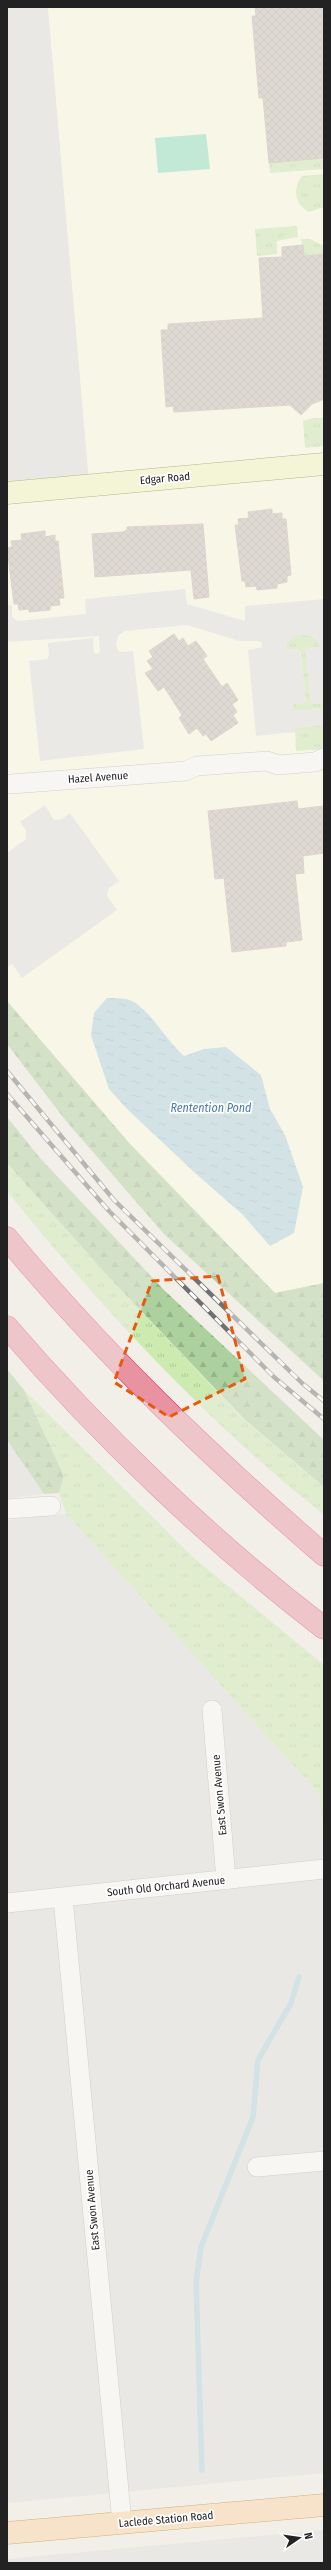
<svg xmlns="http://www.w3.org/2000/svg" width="331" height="2570" viewBox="0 0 331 2570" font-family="'Fira Sans Condensed',sans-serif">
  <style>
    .residential { fill: #e0dfdf }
    .education { fill: #ffffe5 }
    .grass { fill: url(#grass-tufts) }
    .forest { fill: url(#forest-firs) }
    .pitch { fill: #88e0be }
    .parking { fill: #e2e2e2 }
    .water { fill: url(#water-ripples) }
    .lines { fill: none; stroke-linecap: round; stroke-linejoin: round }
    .stream { stroke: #aad3df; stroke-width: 5.5 }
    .building { fill: url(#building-cross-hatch); stroke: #c4b6ab }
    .street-casing { stroke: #a9a9a9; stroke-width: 20 }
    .secondary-casing { stroke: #707d05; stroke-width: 23 }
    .primary-casing { stroke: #a06b00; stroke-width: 23 }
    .highway-casing { stroke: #dc2a67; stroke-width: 23 }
    .street { stroke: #fff; stroke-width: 19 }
    .secondary { stroke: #f7fabf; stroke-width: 22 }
    .primary { stroke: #fcd6a4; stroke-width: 22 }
    .highway { stroke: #e892a2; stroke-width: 22 }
    .rail-casing { stroke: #707070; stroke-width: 4.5 }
    .rail { stroke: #fff; stroke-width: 3; stroke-dasharray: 9; stroke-linecap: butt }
    .marked { fill: none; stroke: #e8590c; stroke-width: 3; stroke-dasharray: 8 5; stroke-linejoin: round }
    .labels { text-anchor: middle; stroke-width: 3.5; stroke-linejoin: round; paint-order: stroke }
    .street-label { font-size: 11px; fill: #222; stroke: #fff }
    .water-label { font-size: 12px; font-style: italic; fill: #4a7aab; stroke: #fff }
  </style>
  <defs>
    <pattern id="grass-tufts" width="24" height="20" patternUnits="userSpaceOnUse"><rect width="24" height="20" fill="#cdebb0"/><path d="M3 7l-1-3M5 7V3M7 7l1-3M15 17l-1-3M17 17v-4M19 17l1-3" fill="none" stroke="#b0c997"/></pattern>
    <pattern id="forest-firs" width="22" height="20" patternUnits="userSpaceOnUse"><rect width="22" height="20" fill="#add19e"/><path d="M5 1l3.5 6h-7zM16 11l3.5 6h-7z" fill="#95b388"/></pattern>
    <pattern id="water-ripples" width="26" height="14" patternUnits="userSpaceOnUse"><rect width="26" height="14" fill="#aad3df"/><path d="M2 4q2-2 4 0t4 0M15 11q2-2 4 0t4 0" fill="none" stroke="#92b5bf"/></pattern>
    <pattern id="building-cross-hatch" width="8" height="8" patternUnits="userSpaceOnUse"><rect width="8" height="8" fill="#c7bfb8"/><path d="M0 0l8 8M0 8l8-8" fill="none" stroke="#aba49e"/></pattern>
  </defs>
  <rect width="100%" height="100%" fill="#f2efe9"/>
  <path class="residential" d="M7 7H48L89 477 7 484Z
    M7 1440 44 1494 7 1498Z
    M66 1514 319 1794 324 1845V2473L7 2503V1520Z
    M324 2530V2563H7V2559Z"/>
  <path class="education" d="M48 7H324V1283L275 1293 131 1145 7 1001V503L90 494Z"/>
  <path class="grass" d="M324 158V169L270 173 269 163Z
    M324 174V207L309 212C295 205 292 188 302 176Z
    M297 226 298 237 277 241V254L257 256 255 229Z
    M301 239H310L324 246V254L304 256Z
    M313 418H324V446L305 448 303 421Z
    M296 635C307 635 318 633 320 647L306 648 311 704 324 703V709L292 711 293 704 306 703 300 649 285 650 286 643Z
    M324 725V749L296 751 295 728Z
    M7 1163 106 1274 243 1419 324 1487V1515C206 1421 101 1308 7 1191Z
    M24 1390 193 1557 324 1665V1845L319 1794 66 1514 59 1493 64 1476Z"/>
  <path class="forest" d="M7 1001 131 1145 275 1293 324 1283V1381L164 1234 66 1121 7 1044Z
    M7 1117 40 1158 164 1290 324 1440V1487L244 1419 106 1274 7 1163Z
    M7 1369 24 1390 64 1476 59 1493 44 1494 7 1440Z"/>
  <path class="pitch" d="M206 134 210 169 158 173 155 138Z"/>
  <path class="parking" d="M185 589 187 604 245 621V606L324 599V703L311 704 305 648 320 647 318 640 314 636 296 635 286 643 285 650 300 649 306 703 293 704 292 711 324 709V725L295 728V732L256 736 248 650 262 647V643L259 641H239L187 625 125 631 118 636 116 645 119 652 133 651 144 749 40 761 29 661 47 659 49 656 48 643 93 638 94 653 98 654 100 651 99 636 7 642V605H12V617L17 621 86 614 85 599Z
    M45 805 54 820 62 819 70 813 119 881 108 889 107 896 117 910 22 978 12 964 7 967V853L26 839V830L20 822Z"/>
  <path class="water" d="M107 998C113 998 122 998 129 1000 148 1006 167 1042 184 1056L204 1049 226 1047 261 1075 270 1109 285 1135 303 1187 294 1233 270 1246 243 1215 194 1172 127 1109 109 1089 91 1035 94 1013Z"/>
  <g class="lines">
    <path class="stream" d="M202 2470 196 2282 201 2247 253 2117 258 2060 291 2003 299 1977"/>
  </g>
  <path class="building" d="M255 7H324V158L269 163 263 98H259L252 16H256Z
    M303 245 304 256 324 254V399L312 404 301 415 290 405 174 412 173 406 166 407 161 330H168V324L263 318 259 258 282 257V247Z
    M272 509V514L282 513V519H286L291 575 287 576V582L277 584V588L257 590 256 586 246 587 245 581H242L235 525H239L238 519 249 518 248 512Z
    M203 524 209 597 194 599 191 570 95 577 92 534 123 532 127 530V527Z
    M45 531V537L55 535V541H58L64 598H59L60 605 50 606V610L29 612V609L19 610 18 604H14L7 548 12 547 11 541 22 540 21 534Z
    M174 634 179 641 183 638 188 646 196 641 207 656 203 659 222 687 227 683 238 700 232 704 237 712 233 715 238 723 211 741 206 734 203 736 197 728 189 734 179 718 182 715 164 687 158 691 145 673 153 669 147 661 153 657 149 651Z
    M297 801 298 809 323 806 324 815V853L303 856 304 873 295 874 302 940 286 942V946L232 952 224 878 215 879 208 811Z"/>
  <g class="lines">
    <defs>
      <path id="street" d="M11 784 186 771 197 766 267 761 278 765 315 762 324 758
        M7 1509 51 1506
        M212 1710 226 1880
        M63 1898 122 2523
        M7 1903 324 1869
        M257 2167 324 2161"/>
      <path id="secondary" d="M7 493 324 464"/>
      <path id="primary" d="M7 2533 324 2505"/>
      <path id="highway" d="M7 1238C103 1354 211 1457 324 1555
        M7 1327C98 1433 213 1543 324 1628"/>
    </defs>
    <use href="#street" class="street-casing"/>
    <use href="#secondary" class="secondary-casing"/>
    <use href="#primary" class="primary-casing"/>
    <use href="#highway" class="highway-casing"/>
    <use href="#street" class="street"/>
    <use href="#secondary" class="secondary"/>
    <use href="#primary" class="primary"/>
    <use href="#highway" class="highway"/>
    <defs>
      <path id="rail" d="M7 1071 114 1200 303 1384 324 1401
        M7 1094 109 1211 275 1378 324 1419"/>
    </defs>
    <use href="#rail" class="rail-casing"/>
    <use href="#rail" class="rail"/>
  </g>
  <path d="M0 0H331V2570H0ZM218 1276 245 1379 169 1417 114 1382 152 1281Z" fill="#f2efe9" fill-opacity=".55" fill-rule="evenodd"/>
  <path class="marked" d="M218 1276 245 1379 169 1417 114 1382 152 1281Z"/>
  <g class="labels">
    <g class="street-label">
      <text transform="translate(165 478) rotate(-5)" y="4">Edgar Road</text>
      <text transform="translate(98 777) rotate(-4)" y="4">Hazel Avenue</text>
      <text transform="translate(219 1795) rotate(-95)" y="4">East Swon Avenue</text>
      <text transform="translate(166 1886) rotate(-6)" y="4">South Old Orchard Avenue</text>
      <text transform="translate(92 2210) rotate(-95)" y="4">East Swon Avenue</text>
      <text transform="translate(166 2519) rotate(-5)" y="4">Laclede Station Road</text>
    </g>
    <g class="water-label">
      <text x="211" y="1112">Rentention Pond</text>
    </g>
  </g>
  <rect width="331" height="2570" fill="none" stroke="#222222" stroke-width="16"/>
  <g transform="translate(299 2538) rotate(77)" stroke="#ffffff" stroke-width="3" paint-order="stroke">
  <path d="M0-3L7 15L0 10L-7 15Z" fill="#222222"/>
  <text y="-6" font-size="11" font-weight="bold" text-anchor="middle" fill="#222222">N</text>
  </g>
</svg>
